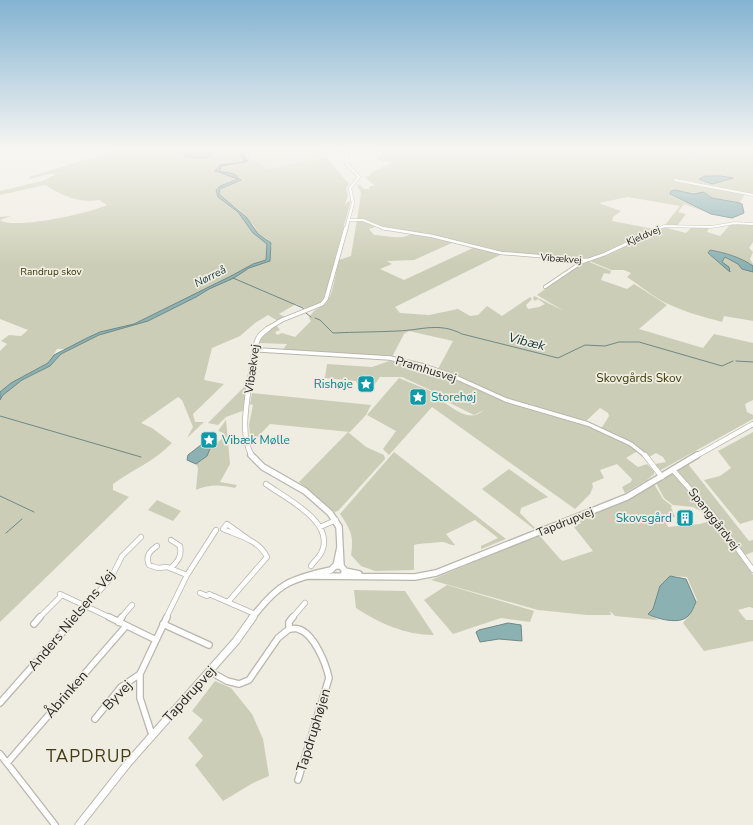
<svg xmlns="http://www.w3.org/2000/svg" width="753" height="825" viewBox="0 0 753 825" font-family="'Nunito Sans',sans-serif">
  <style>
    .built { fill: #e4dfcf }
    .green { fill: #cccdb6 }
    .water { fill: #8bb1b2; stroke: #6e8887 }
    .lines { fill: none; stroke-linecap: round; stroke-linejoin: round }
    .stream { stroke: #6e8887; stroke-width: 1 }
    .minor-far4-casing { stroke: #b9b6ac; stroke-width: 3 }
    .minor-far3-casing { stroke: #b9b6ac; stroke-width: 4 }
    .minor-far2-casing { stroke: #b9b6ac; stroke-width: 5.5 }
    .minor-far1-casing { stroke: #b9b6ac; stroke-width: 6 }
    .minor-casing { stroke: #b9b6ac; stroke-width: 8 }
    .tertiary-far4-casing { stroke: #b9b6ac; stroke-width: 3.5 }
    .tertiary-far3-casing { stroke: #b9b6ac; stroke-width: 5 }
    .tertiary-far2-casing { stroke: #b9b6ac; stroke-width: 6 }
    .tertiary-far1-casing { stroke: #b9b6ac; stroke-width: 8 }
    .tertiary-casing { stroke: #b9b6ac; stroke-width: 9 }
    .minor-far4 { stroke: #fff; stroke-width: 2 }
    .minor-far3 { stroke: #fff; stroke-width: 2.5 }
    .minor-far2 { stroke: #fff; stroke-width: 3.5 }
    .minor-far1 { stroke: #fff; stroke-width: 4.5 }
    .minor { stroke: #fff; stroke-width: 5.5 }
    .tertiary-far4 { stroke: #fff; stroke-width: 2.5 }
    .tertiary-far3 { stroke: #fff; stroke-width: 3.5 }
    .tertiary-far2 { stroke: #fff; stroke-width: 4.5 }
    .tertiary-far1 { stroke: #fff; stroke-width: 5.5 }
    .tertiary { stroke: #fff; stroke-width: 7 }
    .labels { text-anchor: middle; stroke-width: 3.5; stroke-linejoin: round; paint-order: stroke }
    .far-street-label { font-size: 10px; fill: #292824; stroke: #efece2 }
    .far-park-label { font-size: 10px; fill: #3a3a04; stroke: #efece2 }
    .far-water-label { font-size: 11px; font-style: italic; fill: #123839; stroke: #efece2 }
    .street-label { font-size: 12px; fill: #292824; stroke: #efece2 }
    .park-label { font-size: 12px; fill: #3a3a04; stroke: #efece2 }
    .culture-label { font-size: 12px; fill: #0d838f; stroke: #efece2; text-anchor: end }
    .water-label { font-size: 13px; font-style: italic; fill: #123839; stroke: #efece2 }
    .near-street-label { font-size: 14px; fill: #292824; stroke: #efece2 }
    .near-quarter-label { font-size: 17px; letter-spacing: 1px; fill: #443b12; stroke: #efece2 }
  </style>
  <rect width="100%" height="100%" fill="#efece2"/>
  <path class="built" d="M246 150H318L326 157 268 169 257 159 251 160Z"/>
  <path class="green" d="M117 150H240L241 156 245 161 220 165 217 173 232 176 238 179 224 184 216 190 218 197 238 212 253 233 267 244 266 261 253 264 233 275 134 324 100 332 65 349H57L48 363 11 383 0 392V351L7 344 1 341 9 335 21 336 28 330 0 319V217L11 216 0 220C15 230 90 213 107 205L99 200C79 203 62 196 45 185L0 195V191L42 181 55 175 53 173 29 179V177Z
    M243 150H246L251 160 256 159 268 169 326 157 349 184 346 189 348 196 345 204 351 200 324 299 322 303 307 309 296 304 279 314 287 318 278 321 268 315 255 323 240 336 212 348 204 380 224 384 193 414 195 422H204L187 438 193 427 182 400 178 397 141 423 152 428 172 443C155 461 132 470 113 484V490L129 497 0 622V400L3 395 22 380 39 372 54 362 61 354 99 335 148 321 196 297 209 289 234 278 249 268 267 262 272 245 267 239 258 234 254 226 239 210 219 194 220 188 241 178 227 173 219 172 220 166 246 162Z
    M372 150H694L693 154 689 157V162L695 150H753V194H745L740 202H737L712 198 703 192C692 195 682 189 671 191L672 196 703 211 684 204 678 212 686 214 677 226 665 225 680 206 628 197 599 203 621 211 613 217 612 221 654 229 647 232 652 234 663 227 686 233 692 227 709 228 707 232 720 236 730 225 753 224V242L749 248 753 252 750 259 753 264V321L724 316 722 322C704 317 685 312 668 304 653 297 641 286 627 277L631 273 624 270H611L585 259 504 253 404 230 375 227 369 229 374 235C384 235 403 241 412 233L454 242 414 260 387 261 392 264 380 269 404 280 475 247 502 254 395 307 400 313 429 315 458 309 470 316 478 315 487 306 502 316 530 297 532 299 526 305 528 309 539 307 545 304 538 299 535 301 533 299 534 296 564 311 537 295 580 263 587 261 611 271 610 274 604 273 601 280 627 289 634 284 667 305 639 329 703 348 714 334 753 343V400L745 404 747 412 753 415V419L659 471 655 464 666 462 663 457 656 453 649 457 638 446 601 429 609 416 608 413 600 408 585 422 510 400 438 369 453 341 409 331 404 334 392 357 282 351 287 344 258 343 262 333 276 325 280 330 275 332 277 335 282 333 295 337 311 321 309 318C315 307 319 310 326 303 333 296 336 270 339 260L351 256 360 201 361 193 357 184 360 185 364 189H369L370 186H375L364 176 368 177 372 172 392 163 377 159 383 153Z
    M392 360 453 377 525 407 594 428 639 450 626 458 638 467 647 464 654 471V474L647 480 625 493 622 487 631 482 632 479 617 464 600 470 604 478 592 483 593 487 590 494 575 509 432 407 389 455 383 449 396 431 367 415 399 378 440 395 438 399C455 408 468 424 484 410L474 415 440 398 441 395 402 377H380C374 385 371 391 360 390L356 381 325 378 327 364 372 367Z
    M249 382 245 410 226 417 218 425 208 423Z
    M252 393 371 405 366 415 350 432 270 424 251 444 249 425 253 405 250 404Z
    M226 420 230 464 220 482 237 485 235 488C221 485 210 484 196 490L198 468 196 464C203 461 210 452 212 444 219 443 222 440 224 433L218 431Z
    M348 432 366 447 384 455 385 459 338 511 335 512 299 482Z
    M753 432V520L740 524 704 480 720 476 731 468 718 451Z
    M394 452 506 539 481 549V546L498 538 475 520 446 534 455 545C451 546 448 543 443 542 440 542 416 544 414 545V570L375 571 361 566 351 555C354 536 351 530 340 514Z
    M688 464 749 541 753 540V552L745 555 677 471Z
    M509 469 548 497 521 508 520 513 536 529H534L482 489Z
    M674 473 711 516 753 575V608L749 607 738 610 746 620H753V641L704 651 683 623 692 612 697 600 687 577 670 576 660 586 653 609 648 614 658 620 615 616 610 611 611 615H587L538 610 431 580 539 535 560 559 563 561 593 551 574 527 581 523 579 519 654 484 663 499 672 506 671 507 675 517 664 518 668 527 700 524 710 521 702 512 693 507 673 505 664 498 656 483Z
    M157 500 181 511 173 521 148 510Z
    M447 585 534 611 530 622 501 618 453 634 424 600Z
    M354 590 405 591 434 635C405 635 379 623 356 608Z
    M215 681 231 688 252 714 263 739 269 776 253 783 223 801 195 765 203 756 188 738 203 720 192 711Z"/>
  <path class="water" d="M177 150H208L212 152C209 162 193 157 184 156L185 155 178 153Z
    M240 150H243L244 156 248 161 222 166 219 171 234 174 241 180 220 189 219 194 247 218 258 234 271 243 270 261 249 268 234 278 209 289 196 297 148 321 99 335 61 354 50 366 22 380 3 395 0 400V392L11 383 48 363 54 355 87 338 100 332 134 324 233 275 253 264 266 260 267 244 253 233 238 212 218 197 216 190 220 186 238 179 215 171 220 165 244 162Z
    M705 176H721L733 178 712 184 699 179Z
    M675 190 694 194 703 192 712 198 740 203 742 204 744 213 732 218 711 214 670 194 671 191Z
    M710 250C726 253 740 257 753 266V272L742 269 738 264 725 257 722 262 729 267 730 272 708 253Z
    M206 441 212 444 207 456 196 464 187 460 188 455Z
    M670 576 686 579 696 602C694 606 692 613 688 616 680 625 657 619 648 614L653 609 660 586Z
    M508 623 521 625 522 641 499 639 480 642 476 632 479 630Z"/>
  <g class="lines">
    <path class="stream" d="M233 278 303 308 304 310
      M306 313 311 317
      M315 318 320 320 333 333C355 332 377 332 398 331 422 330 439 322 462 334L558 358 585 345 605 346 619 342H639L722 366 733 361
      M736 361 753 362
      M0 416 141 457
      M0 496 34 512
      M6 533 22 519"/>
    <defs>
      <path id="minor-far4" d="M330 150 347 157
        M298 151 301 150
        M675 180 753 195
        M348 220H363L385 229
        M658 229 664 226 711 227 735 223 753 224"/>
      <path id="minor-far3" d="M382 228 432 236 501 253 587 260
        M545 287 582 262 605 254 660 228"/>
      <path id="minor-far2" d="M255 347 260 350 390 358 424 366 453 376 506 400 588 424 631 444 646 456"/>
      <path id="minor-far1" d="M645 455 662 477
        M673 470 713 515 753 570
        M266 484C283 497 335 521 322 551 320 557 314 561 311 566
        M320 527 336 520
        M171 540 180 546C182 556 178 561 171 568
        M157 546C150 551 145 556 149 565L158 568 167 567 187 575
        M200 593 207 596 209 594 255 614
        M60 594 111 618
        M228 602 267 557C259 540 239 536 223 529L227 524 248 539
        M39 618 62 595
        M75 618 111 578 122 556 141 537
        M121 618 132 605
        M166 618 187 575 216 530
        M292 618 305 603"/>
      <path id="minor" d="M109 617 156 640
        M118 622 122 617
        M34 624 40 617
        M163 624 209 645
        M289 629C292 629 296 628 298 629 314 633 326 664 329 678L298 780
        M209 671 227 681 239 684 249 680 278 638 289 629V622L293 617
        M0 703 76 617
        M95 719 121 687 140 674
        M152 735 140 698V674L167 617
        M0 754 55 825
        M7 763 126 626"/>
      <path id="tertiary-far4" d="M346 229 353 203 350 188 359 177 346 163 348 150"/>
      <path id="tertiary-far3" d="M267 329 282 320 322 304 326 299 346 228"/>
      <path id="tertiary-far2" d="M252 456C238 433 249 392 252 366 254 357 254 347 258 339 260 334 265 331 269 328
        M696 456 753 424"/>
      <path id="tertiary-far1" d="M251 455 263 467 305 491 330 513 339 527 341 566
        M336 566 340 547
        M331 570 335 566H341L345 571 343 575
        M345 571 359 574
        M308 576 415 577 436 573 627 497 697 455
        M252 618C278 584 289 579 331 570"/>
      <path id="tertiary" d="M79 825 128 763 236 641 253 617"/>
    </defs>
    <use href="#minor-far4" class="minor-far4-casing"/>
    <use href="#minor-far3" class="minor-far3-casing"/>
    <use href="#minor-far2" class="minor-far2-casing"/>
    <use href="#minor-far1" class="minor-far1-casing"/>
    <use href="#minor" class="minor-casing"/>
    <use href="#tertiary-far4" class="tertiary-far4-casing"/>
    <use href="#tertiary-far3" class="tertiary-far3-casing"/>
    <use href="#tertiary-far2" class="tertiary-far2-casing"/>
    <use href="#tertiary-far1" class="tertiary-far1-casing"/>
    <use href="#tertiary" class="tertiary-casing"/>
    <use href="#minor-far4" class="minor-far4"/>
    <use href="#minor-far3" class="minor-far3"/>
    <use href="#minor-far2" class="minor-far2"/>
    <use href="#minor-far1" class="minor-far1"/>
    <use href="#minor" class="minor"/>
    <use href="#tertiary-far4" class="tertiary-far4"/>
    <use href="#tertiary-far3" class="tertiary-far3"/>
    <use href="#tertiary-far2" class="tertiary-far2"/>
    <use href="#tertiary-far1" class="tertiary-far1"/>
    <use href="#tertiary" class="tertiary"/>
  </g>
  <linearGradient id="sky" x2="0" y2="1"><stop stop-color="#83b3d2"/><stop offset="0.56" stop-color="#f8f6f2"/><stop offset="1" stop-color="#f8f6f2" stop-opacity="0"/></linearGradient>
  <rect width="753" height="266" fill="url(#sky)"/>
  <defs>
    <symbol id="sight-square" viewBox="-11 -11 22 22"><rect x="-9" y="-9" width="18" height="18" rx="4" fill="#0f9aa8" stroke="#efece2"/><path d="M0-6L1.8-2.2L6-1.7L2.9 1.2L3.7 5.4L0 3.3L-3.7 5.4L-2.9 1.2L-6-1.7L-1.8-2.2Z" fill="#fff"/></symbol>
    <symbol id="building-square" viewBox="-11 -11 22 22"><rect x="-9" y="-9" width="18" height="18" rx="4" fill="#0f9aa8" stroke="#efece2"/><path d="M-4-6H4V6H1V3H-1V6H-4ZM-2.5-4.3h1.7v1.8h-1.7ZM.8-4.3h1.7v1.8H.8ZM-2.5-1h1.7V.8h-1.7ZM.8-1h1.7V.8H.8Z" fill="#fff"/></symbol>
  </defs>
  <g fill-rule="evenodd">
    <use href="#sight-square" x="356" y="374" width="20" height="20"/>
    <use href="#sight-square" x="408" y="387" width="20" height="20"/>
    <use href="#sight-square" x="199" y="430" width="20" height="20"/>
    <use href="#building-square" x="675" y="508" width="20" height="20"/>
  </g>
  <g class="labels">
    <g class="far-street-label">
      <text transform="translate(643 235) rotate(-23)" y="4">Kjeldvej</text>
      <text transform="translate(561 258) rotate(4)" y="4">Vibækvej</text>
    </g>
    <g class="far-park-label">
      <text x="51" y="275">Randrup skov</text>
    </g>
    <g class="far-water-label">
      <text transform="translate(210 276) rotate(-27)" y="4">Nørreå</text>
    </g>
    <g class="street-label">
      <text transform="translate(252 369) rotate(-82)" y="4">Vibækvej</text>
      <text transform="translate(426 369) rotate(17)" y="4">Pramhusvej</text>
      <text transform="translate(714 519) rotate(52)" y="4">Spanggårdvej</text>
      <text transform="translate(565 522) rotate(-22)" y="4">Tapdrupvej</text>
    </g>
    <g class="park-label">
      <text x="639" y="382">Skovgårds Skov</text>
    </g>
    <g class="culture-label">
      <text x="353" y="388">Rishøje</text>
      <text x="431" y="401" text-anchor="start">Storehøj</text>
      <text x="222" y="444" text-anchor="start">Vibæk Mølle</text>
      <text x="672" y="522">Skovsgård</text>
    </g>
    <g class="water-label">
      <text transform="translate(527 341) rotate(14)" y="5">Vibæk</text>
    </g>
    <g class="near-street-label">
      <text transform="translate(71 620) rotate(-50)" y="5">Anders Nielsens Vej</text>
      <text transform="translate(66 694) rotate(-49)" y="5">Åbrinken</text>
      <text transform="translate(189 694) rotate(-48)" y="5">Tapdrupvej</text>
      <text transform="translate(117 695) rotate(-46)" y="5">Byvej</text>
      <text transform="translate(313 730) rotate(-73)" y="5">Tapdruphøjen</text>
    </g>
    <g class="near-quarter-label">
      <text x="89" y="762">TAPDRUP</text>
    </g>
  </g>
</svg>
